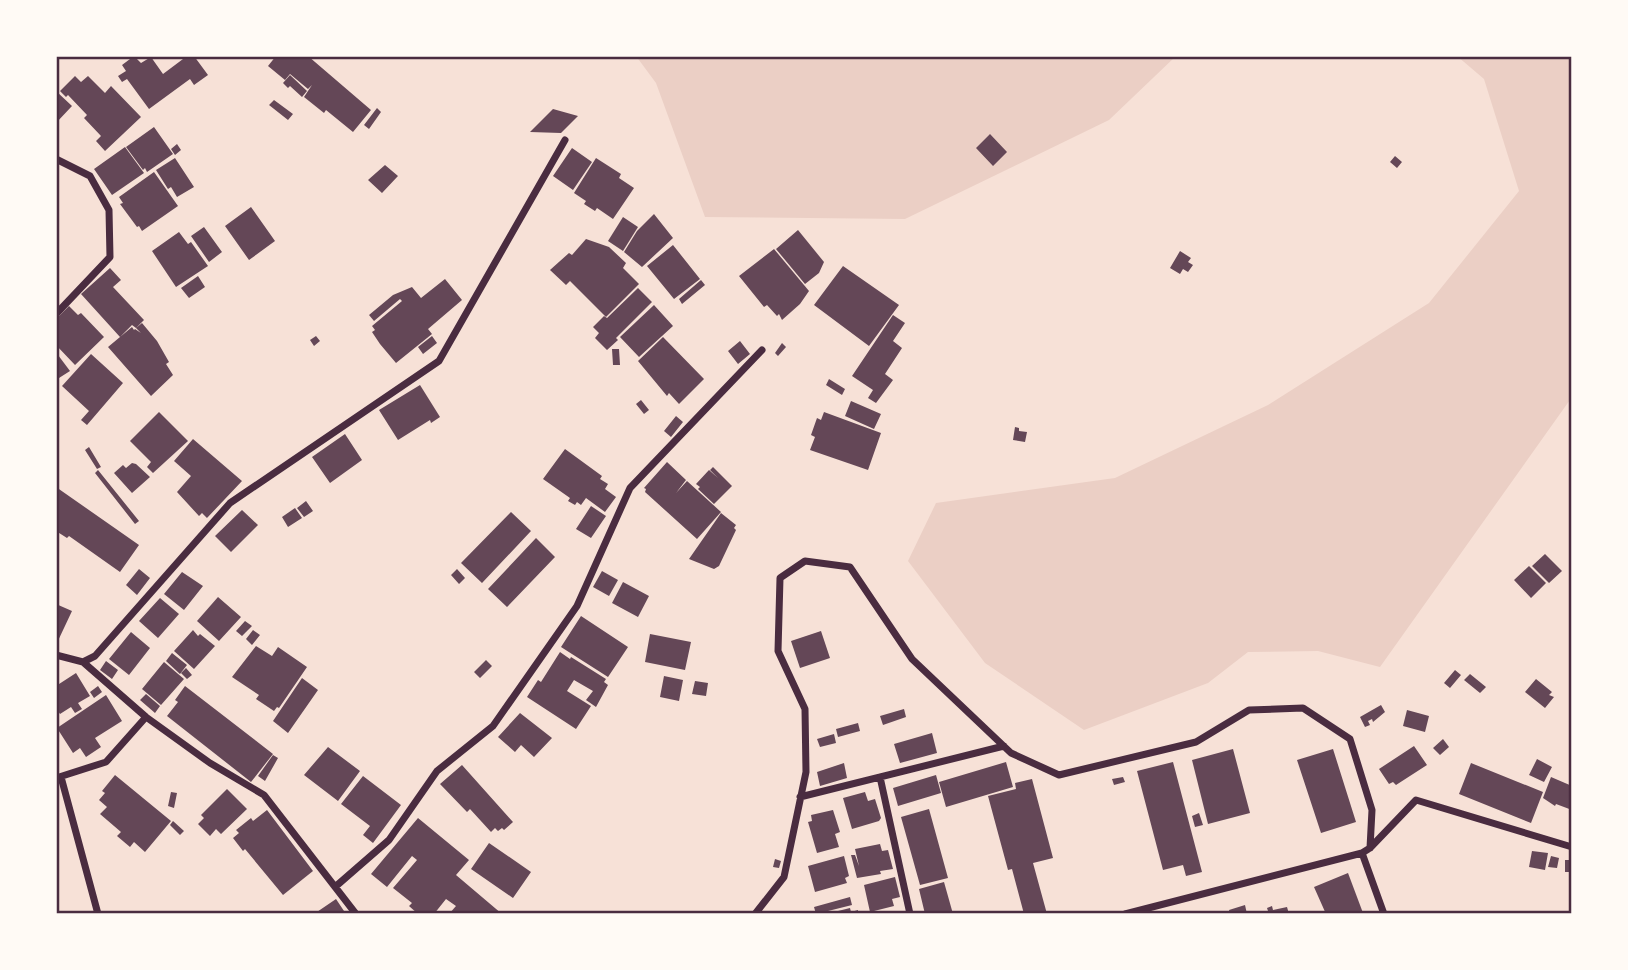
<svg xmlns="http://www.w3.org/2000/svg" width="1628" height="970" viewBox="0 0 1628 970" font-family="'Work Sans',sans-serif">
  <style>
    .green { fill: #ebcfc5 }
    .building { fill: #644757 }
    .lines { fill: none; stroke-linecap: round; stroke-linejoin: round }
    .minor { stroke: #4a2c40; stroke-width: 7 }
    .neatline { fill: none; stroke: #4a2c40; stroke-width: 2.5 }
  </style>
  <rect width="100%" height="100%" fill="#f7e1d7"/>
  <path class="green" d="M636 56H1176L1109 120 905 219 705 217 656 83Z
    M1457 56H1572V397L1380 667 1318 651 1248 652 1208 683 1084 730 985 663 908 561 936 503 1115 478 1268 405 1429 303 1519 191 1484 79Z"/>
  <path class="building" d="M134 56 141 63 151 57 163 74 187 56H194L208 75 194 85 190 79 149 109 127 79 122 82 118 76 126 71 122 65Z
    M276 56H308L371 110 353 132 326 110 324 113 304 97 312 85 308 89 290 74 285 80 268 66Z
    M290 75 307 91 302 97 290 86 288 88 283 83Z
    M75 76 81 82 88 76 105 93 111 86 141 117 105 151 96 141 101 136 84 118 87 115 68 95 66 97 60 91Z
    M56 91 72 106 56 123Z
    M274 100 293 114 288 120 269 105Z
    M377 108 381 112 369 129 364 125Z
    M553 109 578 116 561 133 530 132Z
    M154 127 173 154 147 172 145 168 143 170 126 147Z
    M990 134 1007 152 993 166 976 148Z
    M177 144 181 150 175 155 171 149Z
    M125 147 144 173 112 195 94 169Z
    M572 148 592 162 573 190 553 176Z
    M1395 156 1402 162 1397 168 1390 162Z
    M175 158 194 187 177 197 171 187 168 189 156 170Z
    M596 158 621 174 619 178 634 188 613 219 597 208 595 211 584 204 586 201 574 193Z
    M385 165 398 176 382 193 368 180Z
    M154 172 178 206 142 231 139 226 137 227 120 204 123 203 119 197Z
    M251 207 275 241 249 260 225 226Z
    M654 214 673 238 642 267 624 252 637 231Z
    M623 217 638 227 623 251 608 241Z
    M204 227 222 252 209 262 191 236Z
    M798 230 824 262 819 273 805 284 776 249Z
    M179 232 188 244 191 242 208 266 176 287 152 251Z
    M586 239 609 247 626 263 623 268 639 284 606 317 570 281 566 285 550 270 569 253 572 255Z
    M673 245 700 279 674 299 647 266Z
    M774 249 809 291 800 304 782 320 779 314 777 316 767 305 764 307 739 276Z
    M1180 251 1191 258 1188 262 1193 265 1188 272 1183 269 1180 274 1170 268Z
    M843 266 899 305 869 346 814 305Z
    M110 268 121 280 113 287 144 320 136 328 132 325 120 337 81 294Z
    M198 276 205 287 189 298 181 288Z
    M445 279 462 300 428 329 432 334 396 363 380 344 372 332 375 330 372 326 402 301 400 299 374 321 369 315 393 295 412 287 421 298Z
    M701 280 705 285 682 304 679 299Z
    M638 288 652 302 616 338 618 340 607 350 595 338 599 333 593 327 604 316 607 318Z
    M654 305 673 326 639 357 620 337Z
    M69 306 78 315 81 313 104 337 75 365 56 345V319Z
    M893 315 905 323 893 341 902 348 885 374 893 380 876 403 868 398 873 390 852 376Z
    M142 323 157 341 169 362 166 364 173 375 151 396 108 347 132 327 134 330 135 329 141 333 136 328Z
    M316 336 320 341 314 346 310 340Z
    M432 336 437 343 423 354 418 347Z
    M663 337 704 379 679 404 669 393 667 396 638 361Z
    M740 341 750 354 738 364 728 351Z
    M782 343 786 347 778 356 775 353Z
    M612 349H619L620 365H613Z
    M91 354 123 383 87 425 81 420 89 411 62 386Z
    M58 355 70 371 59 378 56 374Z
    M829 379 845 389 842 395 826 385Z
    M420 385 440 417 431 423 430 420 398 440 379 410Z
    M641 400 649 410 644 414 636 404Z
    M851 401 881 414 874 429 845 416Z
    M159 412 188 441 153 473 147 467 151 462 130 441Z
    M824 412 881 433 868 470 810 450 815 437 811 435 817 418 821 420Z
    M676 416 683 422 671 437 664 431Z
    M1015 427 1019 428V431L1027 432 1025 442 1013 440Z
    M345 434 362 460 330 483 312 457Z
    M193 439 242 481 207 518 202 513 199 516 177 492 191 476 174 461Z
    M89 447 101 467 97 469 85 450Z
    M565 449 602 476 600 479 608 484 605 489 616 497 605 512 586 498 581 505 577 502 575 505 568 501 570 498 543 479Z
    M667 462 686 480 676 493 687 481 721 512 697 539 645 492 646 489 644 488Z
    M132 463 136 464 150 477 132 493 114 473 123 465 126 468Z
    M713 467 732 486 714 504 698 489 700 487 696 484 709 470 718 478 710 470Z
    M98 470 139 521 135 524 95 473Z
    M56 487 139 545 120 572 69 536 67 538 56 531Z
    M306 501 313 511 304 517 297 508Z
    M591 506 606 516 591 538 576 529Z
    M295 508 302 518 288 527 282 517Z
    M242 510 258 525 231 552 215 536Z
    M511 512 531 531 482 583 461 563Z
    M721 513 736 525 734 528 736 530 719 566 714 569 689 559Z
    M536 538 555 557 507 607 488 589Z
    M1545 554 1562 571 1549 583 1532 566Z
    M1529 566 1546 583 1531 598 1514 580Z
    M139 569 150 578 137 595 126 585Z
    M457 569 465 578 459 584 451 575Z
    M602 571 618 580 609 596 593 587Z
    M182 572 203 586 184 610 164 594Z
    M623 582 649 596 638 617 612 603Z
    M218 597 241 617 219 641 197 621Z
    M160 598 179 614 158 638 139 621Z
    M56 604 72 611 56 645Z
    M581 616 628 647 608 677 561 647Z
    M245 621 252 626 242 636 236 631Z
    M193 630 198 636 200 634 215 646 194 669 174 651Z
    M253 630 260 635 252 645 246 639Z
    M821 631 830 658 800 668 791 641Z
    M131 632 150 648 129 675 109 659Z
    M650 634 691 642 685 670 645 662Z
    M256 646 272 656 278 647 307 667 279 708 277 707 274 711 256 699 259 695 232 677Z
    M560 652 570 659 571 657 606 679 604 682 608 685 596 707 586 700 593 691 574 680 567 691 591 706 576 729 527 697 538 680 541 682Z
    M172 653 187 665 180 674 166 661Z
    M486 660 492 666 480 678 474 672Z
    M106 661 118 670 112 679 100 670Z
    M164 662 184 679 161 705 142 689Z
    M186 668 192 675 187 679 181 673Z
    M1455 670 1461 675 1450 688 1444 683Z
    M76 673 90 696 78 703 82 709 75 713 71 707 60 714 56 708V686Z
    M1470 674 1486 687 1480 693 1464 680Z
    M664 676 683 680 679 701 660 697Z
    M302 678 318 690 288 733 273 721Z
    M1536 679 1552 692 1549 695 1554 697 1545 708 1525 692Z
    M695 681 708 683 706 696 692 694Z
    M98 686 102 692 94 698 90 692Z
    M185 686 273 754 251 782 167 716 178 702 175 700Z
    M146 694 160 706 155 713 140 700Z
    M106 695 122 721 95 738 101 747 86 757 80 748 73 753 57 728Z
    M1381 705 1385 712 1373 722 1372 719 1368 721 1370 725 1365 727 1360 717Z
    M904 709 906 717 883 725 880 716Z
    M1407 710 1429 716 1425 732 1403 726Z
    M520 713 552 738 534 757 521 745 515 752 498 737Z
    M858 723 860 731 838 737 836 729Z
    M932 733 937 753 900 763 894 744Z
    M834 734 836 743 820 747 817 739Z
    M1443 739 1449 747 1440 755 1433 748Z
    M1414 746 1427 765 1396 785 1393 782 1389 784 1379 769Z
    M328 747 360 771 338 801 304 775Z
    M1233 749 1250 813 1208 824 1192 760Z
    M1333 749 1356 822 1321 833 1297 760Z
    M273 755 278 758 265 781 258 776Z
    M1537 759 1552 767 1544 782 1529 775Z
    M1006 762 1013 787 946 807 939 782Z
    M1173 762 1202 872 1186 876 1183 865 1163 870 1137 771Z
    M844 763 847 778 820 786 817 772Z
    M1471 763 1543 792 1531 823 1459 794Z
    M462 765 513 822 504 830 502 828 498 831 495 828 491 832 470 809 467 812 440 784Z
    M115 775 171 821 145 852 134 842 130 847 117 836 121 832 100 814 107 807 99 800 105 793 102 791Z
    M936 775 941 793 898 806 893 788Z
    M363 776 401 805 373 843 363 835 370 826 341 804Z
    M1123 777 1125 782 1114 785 1112 779Z
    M1551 777 1572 786V810L1556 804 1555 806 1543 798Z
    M1032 779 1053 858 1033 863 1047 914H1024L1012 869 1008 870 988 796 1016 789 1015 783Z
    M227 789 247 809 221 834 216 829 210 836 198 824 204 818 201 815Z
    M171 792 177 793 174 808 168 806Z
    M865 792 868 801 875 799 881 818 879 821 852 829 843 798Z
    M929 809 948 878 920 885 901 817Z
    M267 810 313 871 283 895 245 849 243 851 233 838 239 833 236 830 251 818 253 821Z
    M833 810 840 832 835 834 839 847 817 853 808 822 812 821 811 815Z
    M1199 813 1203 825 1195 827 1192 816Z
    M418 818 469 860 456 875 502 914H449L456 906 446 899 434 914H423L420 911 418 914 409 906 412 903 393 888 417 860 412 856 387 887 371 874Z
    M173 821 184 831 180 835 170 825Z
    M489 843 531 872 513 898 471 869Z
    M880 844 882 851 888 850 893 869 880 871 881 874 857 878 851 855H855L859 866 855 849Z
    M1532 851 1548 853 1545 870 1529 867Z
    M844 856 849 876 845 878 847 883 815 892 808 866Z
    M1551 856 1559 858 1557 868 1548 867Z
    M775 859 781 861 779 868 773 867Z
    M1565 860H1572V872H1565Z
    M1348 873 1363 913 1326 914 1314 887Z
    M895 877 900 897 892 899 894 906 870 912 864 885Z
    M944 882 953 914H925L919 889Z
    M850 897 852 905 816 914 814 907Z
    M336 899 346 914H314Z
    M1245 905 1247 914H1230L1229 910Z
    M1272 906 1273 910 1287 907 1289 914H1269L1267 908Z
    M850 908 851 912 858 910V914H834V912Z"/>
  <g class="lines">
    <path class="minor" d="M56 159 90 176 109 210 110 257 56 314
      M56 655 83 662 146 717 210 763 264 795 356 914
      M83 662 95 656 230 503 439 361 565 140
      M61 777 98 914
      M880 777 910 914
      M56 778 106 762 146 717
      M800 797 1004 746
      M1362 853 1384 914
      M335 887 389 840 437 771 493 726 577 606 630 488 762 350
      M755 914 784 877 806 772 805 709 778 651 780 578 805 561 850 567 912 659 1011 753 1059 775 1196 742 1249 710 1303 708 1350 739 1372 810 1370 848
      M1125 914 1362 853 1370 848 1416 800 1572 847"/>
  </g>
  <rect width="1628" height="970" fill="none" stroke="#fffaf5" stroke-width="116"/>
  <rect x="58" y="58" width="1512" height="854" class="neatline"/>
</svg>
